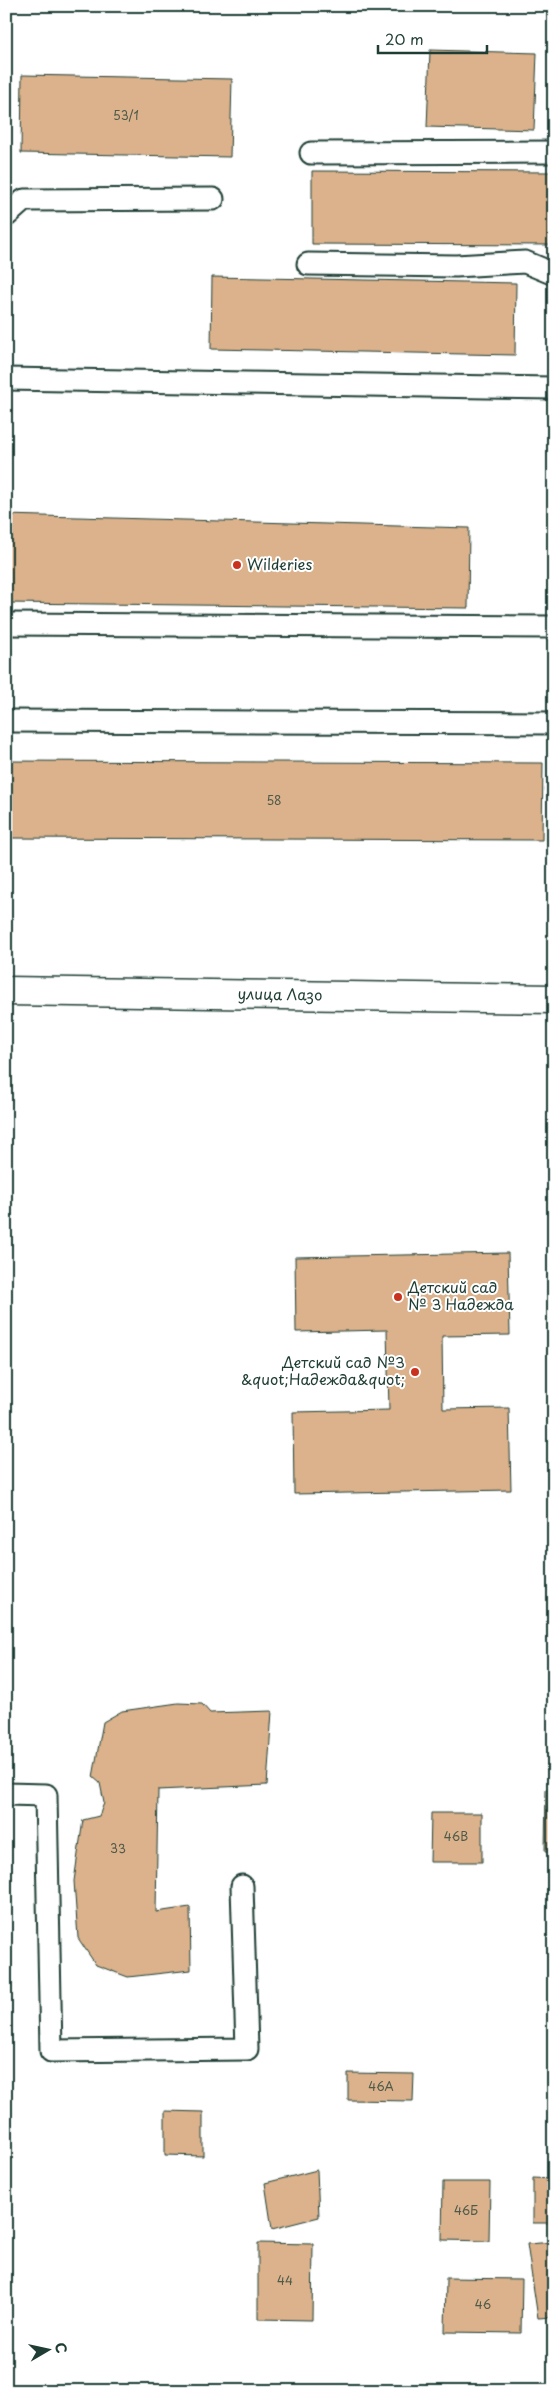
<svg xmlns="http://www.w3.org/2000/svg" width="560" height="2397" viewBox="0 0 560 2397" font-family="'Playpen Sans',sans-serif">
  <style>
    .building { fill: #dbb28b; stroke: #1f3d34 }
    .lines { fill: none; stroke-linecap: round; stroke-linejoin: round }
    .service-casing { stroke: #1f3d34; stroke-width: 25 }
    .secondary-casing { stroke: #1f3d34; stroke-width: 31 }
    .service { stroke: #fff; stroke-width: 21 }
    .secondary { stroke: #fff; stroke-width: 28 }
    .poi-dot { fill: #c8321e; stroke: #fff; stroke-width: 2 }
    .labels { text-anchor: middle; stroke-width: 4; stroke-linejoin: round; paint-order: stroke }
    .number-label { font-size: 12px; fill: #4e5a4a }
    .poi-label { font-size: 15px; fill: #1f3d34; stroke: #fff; text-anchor: start }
    .street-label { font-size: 15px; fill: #1f3d34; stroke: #fff }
  </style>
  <rect width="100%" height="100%" fill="#fff"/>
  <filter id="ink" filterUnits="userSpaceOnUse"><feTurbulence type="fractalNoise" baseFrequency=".02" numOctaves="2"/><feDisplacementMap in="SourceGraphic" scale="10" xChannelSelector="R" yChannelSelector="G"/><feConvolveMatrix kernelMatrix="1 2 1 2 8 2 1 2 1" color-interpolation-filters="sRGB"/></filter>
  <g filter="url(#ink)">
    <path class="building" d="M430 50 537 53 534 130 427 127Z
      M22 75 232 79 230 157 21 153Z
      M312 171 554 172V245L312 244Z
      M212 277 516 283 515 355 211 349Z
      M6 515 469 528 468 608 6 603Z
      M6 761 543 763 542 840 6 838Z
      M508 1253 510 1335 442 1336 443 1409 509 1408 511 1490 294 1494 293 1412 389 1410 387 1330 296 1332 295 1257Z
      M178 1703 202 1704 210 1713 272 1711 267 1785 158 1790 156 1912 190 1907 191 1970 128 1977 96 1965 78 1938 74 1881 83 1820 99 1816 104 1803 100 1783 93 1777 103 1722 122 1711Z
      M546 1789H554V1852H545Z
      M431 1813H482V1862H430Z
      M348 2073 414 2074 413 2101 348 2100Z
      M165 2111 203 2112V2156L165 2155Z
      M317 2170 319 2217 272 2229 265 2183Z
      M533 2178 554 2179V2223H533Z
      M443 2182H490L489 2241 442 2240Z
      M554 2242V2317L538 2318 527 2244Z
      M258 2243 313 2244 312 2320 258 2319Z
      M446 2278 522 2279 521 2333 445 2332Z"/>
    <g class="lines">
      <defs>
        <path id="service" d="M311 153 554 152
          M6 216 24 200 213 199
          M308 264 456 266 525 262 554 274
          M6 379 554 388
          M6 624 554 627
          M6 721 554 723
          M6 1794 46 1795 51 2051 247 2049 242 1886"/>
        <path id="secondary" d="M6 991 554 999"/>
      </defs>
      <use href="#service" class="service-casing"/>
      <use href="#secondary" class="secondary-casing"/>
      <use href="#service" class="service"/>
      <use href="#secondary" class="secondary"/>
    </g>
  </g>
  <g class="poi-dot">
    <circle cx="237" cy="565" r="5"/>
    <circle cx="398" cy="1297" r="5"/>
    <circle cx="415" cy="1372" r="5"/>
  </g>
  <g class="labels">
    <g class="number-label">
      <text x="126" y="120">53/1</text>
      <text x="274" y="805">58</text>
      <text x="456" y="1841">46В</text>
      <text x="118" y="1853">33</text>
      <text x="381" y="2091">46А</text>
      <text x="466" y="2215">46Б</text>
      <text x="285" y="2285">44</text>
      <text x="483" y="2309">46</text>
    </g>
    <g class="poi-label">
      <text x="247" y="570">Wilderies</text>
      <text x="408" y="1293">Детский сад<tspan x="408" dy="17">№ 3 Надежда</tspan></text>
      <text x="405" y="1368" text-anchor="end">Детский сад №3<tspan x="405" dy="17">&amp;quot;Надежда&amp;quot;</tspan></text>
    </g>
    <g class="street-label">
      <text transform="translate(280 995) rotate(1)" y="5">улица Лазо</text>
    </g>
  </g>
  <rect width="560" height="2397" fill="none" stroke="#fff" stroke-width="25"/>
  <rect x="12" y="12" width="535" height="2372" fill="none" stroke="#1f3d34" stroke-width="2" filter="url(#ink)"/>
  <g transform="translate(48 2350) rotate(81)" stroke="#ffffff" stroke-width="4" paint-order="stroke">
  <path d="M0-4L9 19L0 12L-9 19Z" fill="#1f3d34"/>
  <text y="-8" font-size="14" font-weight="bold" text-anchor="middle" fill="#1f3d34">С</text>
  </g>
  <path d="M378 45v8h109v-8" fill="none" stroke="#1f3d34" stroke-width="2.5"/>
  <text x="385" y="45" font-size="15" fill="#1f3d34" stroke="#ffffff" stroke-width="4" paint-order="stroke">20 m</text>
</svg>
